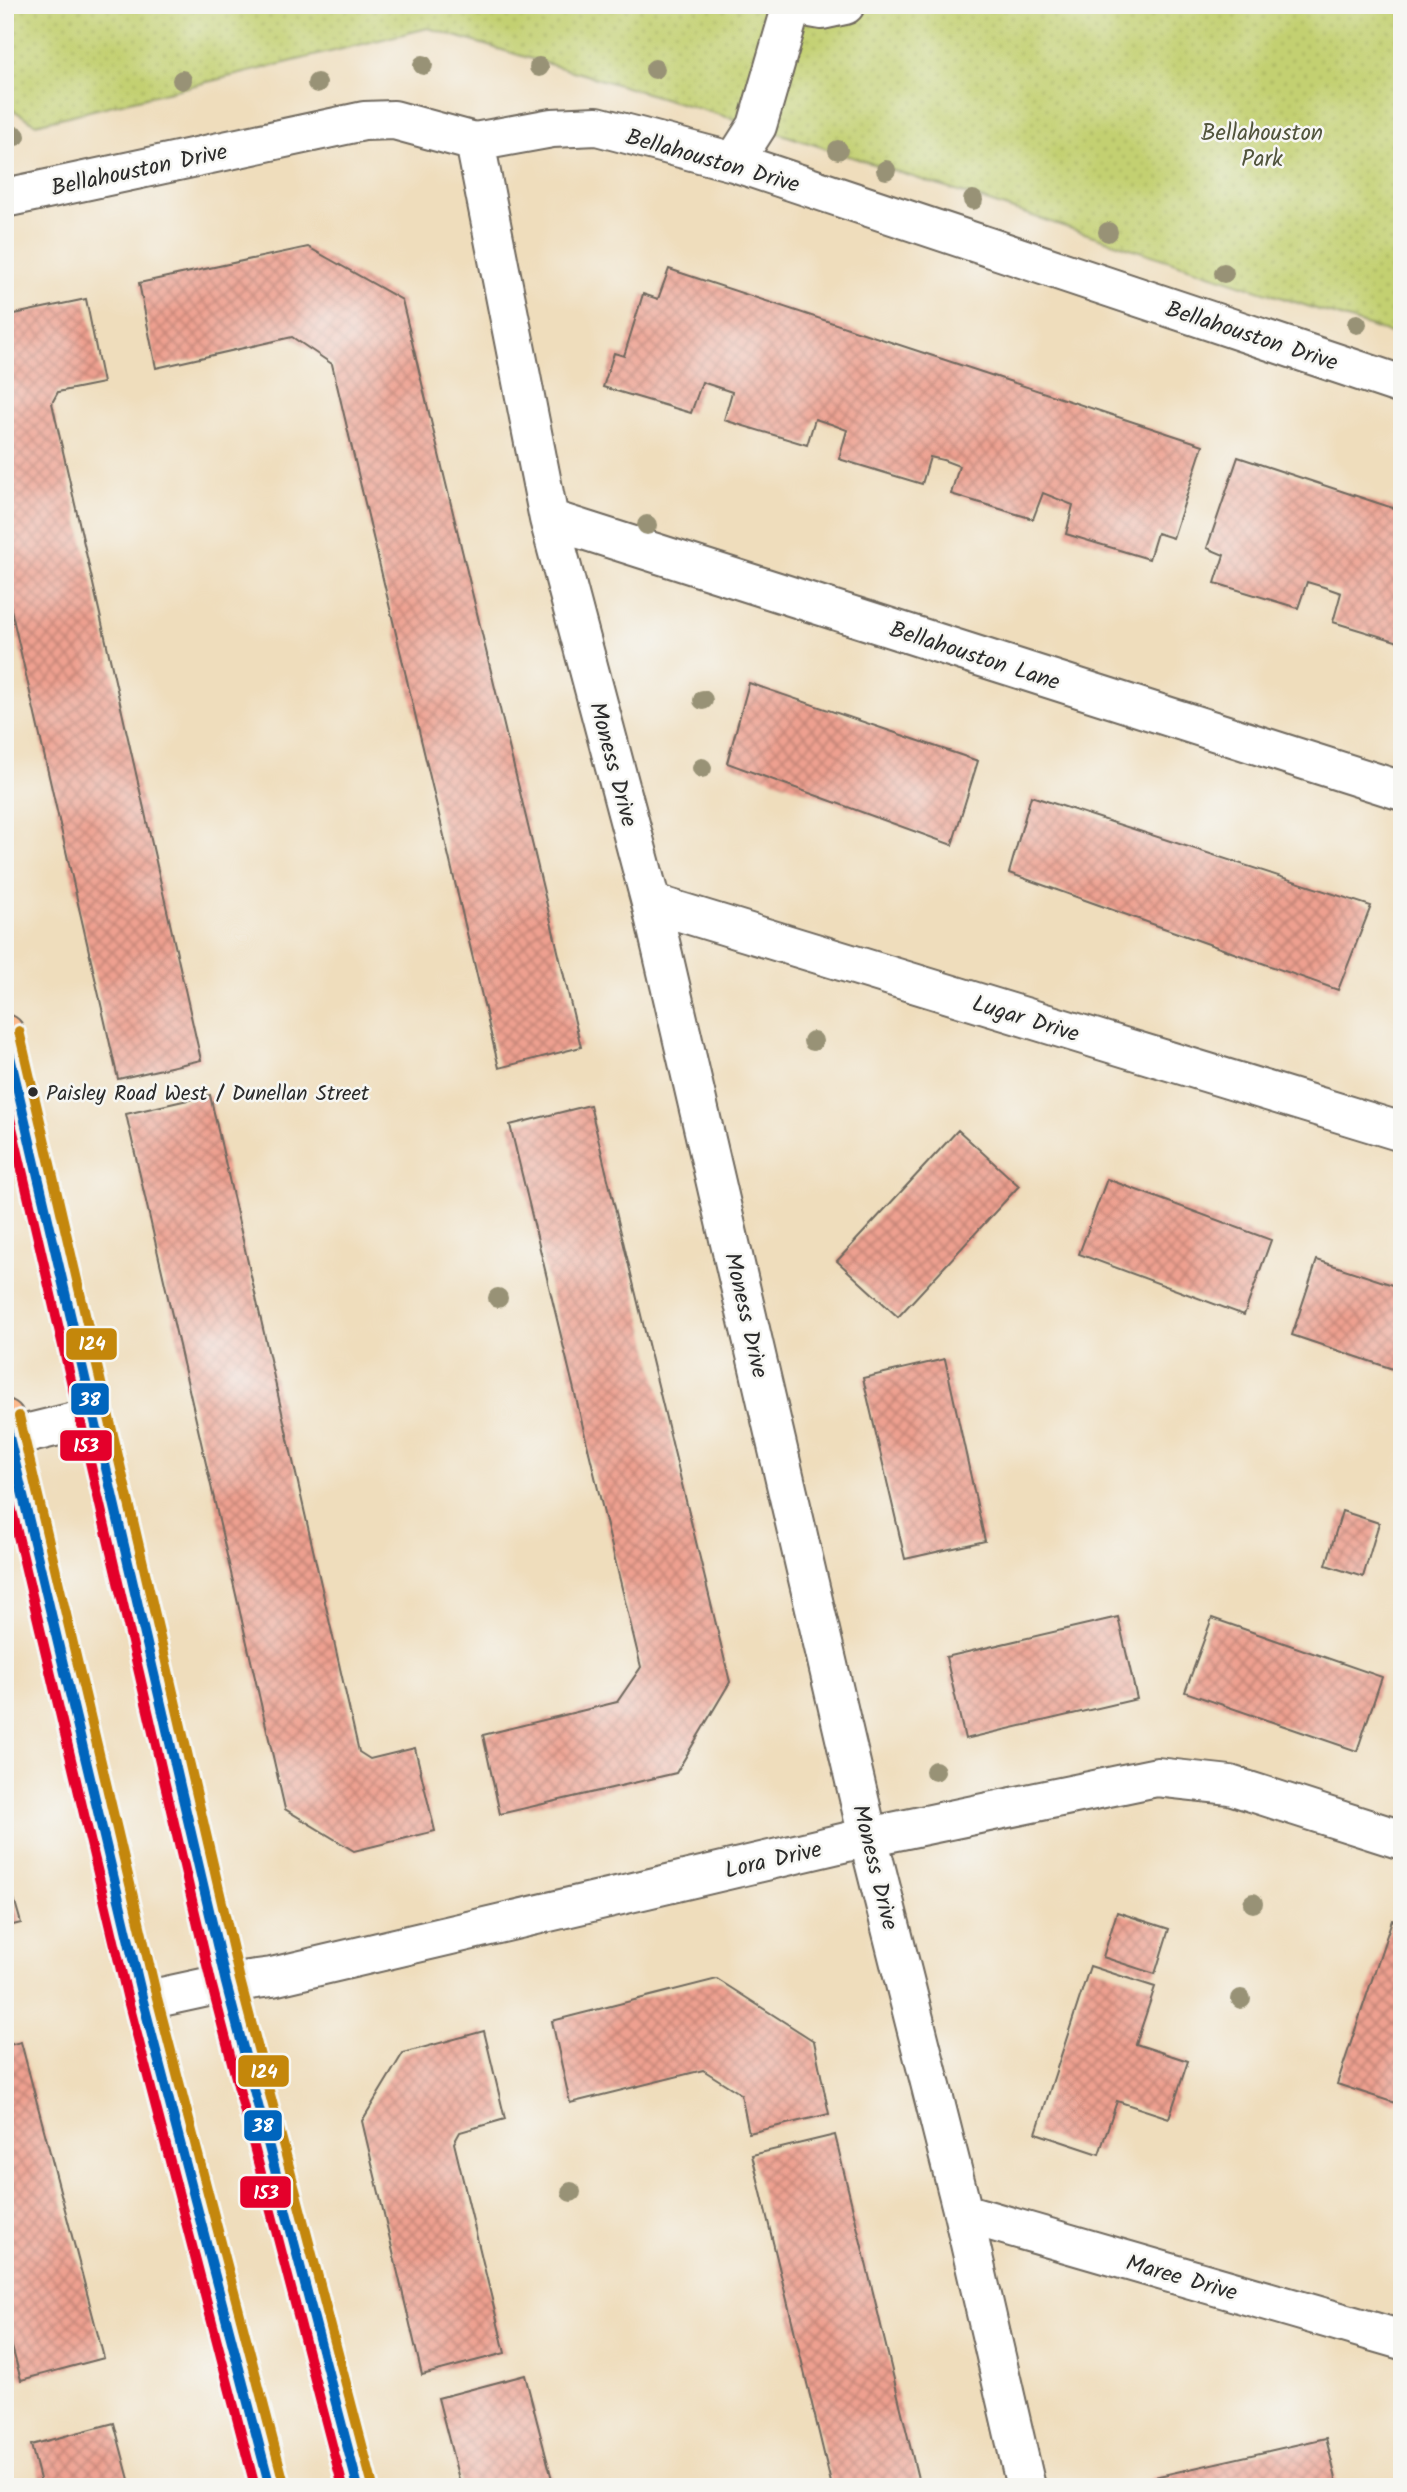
<svg xmlns="http://www.w3.org/2000/svg" width="1407" height="2492" viewBox="0 0 1407 2492" font-family="Kalam,sans-serif">
  <style>
    .park { fill: url(#park-dots); stroke: #777e4e; stroke-width: 2 }
    .building { fill: url(#building-cross-hatch) }
    .lines { fill: none; stroke-linecap: round; stroke-linejoin: round }
    .minor-casing { stroke: #70695e; stroke-width: 42 }
    .major-casing { stroke: #70695e; stroke-width: 42 }
    .minor { stroke: #fff; stroke-width: 38 }
    .major { stroke: #fcba8d; stroke-width: 38 }
    .bus-1-casing { stroke: #f6f6f2; stroke-width: 16 }
    .bus-2-casing { stroke: #f6f6f2; stroke-width: 16 }
    .bus-3-casing { stroke: #f6f6f2; stroke-width: 16 }
    .bus-1 { stroke: #0065bd; stroke-width: 10 }
    .bus-2 { stroke: #e4002b; stroke-width: 10 }
    .bus-3 { stroke: #c4870b; stroke-width: 10 }
    .tree { fill: #989276 }
    .bus-dot { fill: #2b2b2b; stroke: #f6f6f2; stroke-width: 2.5 }
    .labels { text-anchor: middle; stroke-width: 5; stroke-linejoin: round; paint-order: stroke }
    .bus-label { font-size: 21px; fill: #2b2b2b; stroke: #f6f6f2; text-anchor: start }
    .park-label { font-size: 23px; fill: #51543c; stroke: #f6f6f2 }
    .street-label { font-size: 23px; fill: #2b2b2b; stroke: #f6f6f2 }
    .line-badge { stroke: #f6f6f2; stroke-width: 2.5 }
    .badge-label { font-size: 19px; text-anchor: middle; font-weight: bold; fill: #fff }
  </style>
  <defs>
    <pattern id="park-dots" width="8" height="8" patternUnits="userSpaceOnUse" patternTransform="scale(1.75)"><rect width="8" height="8" fill="#c3d071"/><path d="M2 2h.1M6 6h.1" fill="none" stroke="#a8b362" stroke-width="1.8" stroke-linecap="round"/></pattern>
    <pattern id="building-cross-hatch" width="8" height="8" patternUnits="userSpaceOnUse" patternTransform="scale(1.75)"><rect width="8" height="8" fill="#eea090"/><path d="M0 0l8 8M0 8l8-8" fill="none" stroke="#c18376"/></pattern>
  </defs>
  <rect width="100%" height="100%" fill="#f6f6f2"/>
  <filter id="ink" filterUnits="userSpaceOnUse"><feTurbulence type="fractalNoise" baseFrequency=".0143" numOctaves="2"/><feDisplacementMap in="SourceGraphic" scale="14" xChannelSelector="R" yChannelSelector="G"/><feConvolveMatrix kernelMatrix="1 2 1 2 8 2 1 2 1" color-interpolation-filters="sRGB"/></filter>
  <filter id="wash" filterUnits="userSpaceOnUse"><feTurbulence type="fractalNoise" baseFrequency=".00686" numOctaves="4" result="noise"/><feDisplacementMap in="SourceGraphic" scale="28" xChannelSelector="R" yChannelSelector="G"/><feGaussianBlur stdDeviation="1.57" result="paint"/><feColorMatrix in="noise" values="0 0 0 0 0 0 0 0 0 0 0 0 0 0 0 0 0 1.4 0 .05"/><feComposite in="paint" operator="in"/></filter>
  <g filter="url(#wash)">
    <rect width="100%" height="100%" fill="#efddbc"/>
    <path class="park" d="M5 5H1402V337L757 126 428 28 36 124 5 105Z"/>
    <g id="blocks">
      <path class="building" d="M308 247 402 300 581 1047 499 1068 332 364 292 337 156 368 139 283Z
        M669 269 1203 445 1173 538 1157 533 1149 559 1066 534 1073 505 1043 493 1033 519 951 494 959 466 943 460 930 457 922 484 839 459 847 430 831 424 815 419 807 445 724 420 732 392 702 382 691 413 603 387 614 353 624 356 643 294 658 299Z
        M86 299 103 383 58 392 52 403 201 1060 118 1079 5 583V316Z
        M1238 457 1402 511V643L1333 622 1341 593 1324 587 1307 582 1298 608 1215 583 1224 555 1207 548Z
        M749 683 978 761 952 845 727 763Z
        M1031 796 1371 906 1338 990 1009 873Z
        M210 1095 359 1752 370 1759 415 1748 435 1831 354 1851 285 1809 126 1114Z
        M590 1105 730 1682 676 1773 500 1814 483 1735 617 1702 641 1667 510 1125Z
        M958 1130 1019 1186 898 1317 837 1261Z
        M1107 1179 1271 1240 1244 1315 1079 1254Z
        M1317 1260 1402 1288V1372L1292 1335Z
        M945 1359 985 1541 905 1559 863 1378Z
        M1342 1511 1379 1523 1363 1577 1326 1565Z
        M1118 1617 1137 1699 965 1739 946 1657Z
        M1212 1618 1382 1677 1357 1751 1185 1692Z
        M5 1867 21 1923 5 1927Z
        M1117 1912 1169 1929 1155 1974 1103 1957Z
        M1392 1920 1402 1924V2084L1395 2103 1337 2084Z
        M1090 1966 1155 1987 1136 2044 1188 2061 1169 2118 1117 2101 1099 2154 1036 2133Z
        M717 1979 814 2041 829 2114 749 2133 741 2094 703 2070 570 2103 552 2021Z
        M484 2031 505 2119 460 2132 454 2143 505 2353 422 2375 362 2121 403 2053Z
        M21 2042 104 2358 21 2380 5 2321V2046Z
        M835 2135 920 2487H832L752 2155Z
        M525 2375 554 2487H461L438 2398Z
        M114 2423 131 2487H42L31 2445Z
        M1326 2438 1338 2487H1152L1150 2478Z"/>
    </g>
  </g>
  <g filter="url(#ink)">
    <use href="#blocks" fill-opacity="0" stroke="#70695e" stroke-width="2"/>
    <g class="lines">
      <defs>
        <path id="minor" d="M794 5 822 10 845 5
          M475 142 549 519 651 903 868 1837 963 2213 1026 2487
          M734 162 757 126 792 5
          M5 198 364 121 394 120 475 142 552 128 597 126 734 162 1402 385
          M549 519 1402 791
          M651 903 1402 1132
          M5 1439 95 1417
          M143 2001 226 1983 272 1977 868 1837 1157 1777 1230 1785 1402 1840
          M963 2213 1402 2340"/>
        <path id="major" d="M5 1034 226 1983 358 2487
          M5 1419 143 2001 270 2487"/>
      </defs>
      <use href="#minor" class="minor-casing"/>
      <use href="#major" class="major-casing"/>
      <use href="#minor" class="minor"/>
      <use href="#major" class="major"/>
      <defs>
        <path id="bus-1" d="M5 1035 226 1983 358 2487
          M5 1420 143 2001 270 2487"/>
        <path id="bus-2" d="M5 1097 212 1986 343 2487
          M5 1481 129 2004 255 2487"/>
        <path id="bus-3" d="M19 1031 240 1980 372 2483
          M19 1416 157 1998 284 2483"/>
      </defs>
      <use href="#bus-1" class="bus-1-casing"/>
      <use href="#bus-2" class="bus-2-casing"/>
      <use href="#bus-3" class="bus-3-casing"/>
      <use href="#bus-1" class="bus-1"/>
      <use href="#bus-2" class="bus-2"/>
      <use href="#bus-3" class="bus-3"/>
    </g>
    <g class="tree">
      <circle cx="423" cy="65" r="10"/>
      <circle cx="539" cy="67" r="10"/>
      <circle cx="655" cy="69" r="10"/>
      <circle cx="182" cy="80" r="10"/>
      <circle cx="317" cy="83" r="10"/>
      <circle cx="16" cy="136" r="10"/>
      <circle cx="838" cy="150" r="10"/>
      <circle cx="886" cy="170" r="10"/>
      <circle cx="973" cy="200" r="10"/>
      <circle cx="1108" cy="232" r="10"/>
      <circle cx="1224" cy="273" r="10"/>
      <circle cx="1357" cy="324" r="10"/>
      <circle cx="647" cy="525" r="10"/>
      <circle cx="703" cy="700" r="10"/>
      <circle cx="702" cy="768" r="10"/>
      <circle cx="813" cy="1041" r="10"/>
      <circle cx="498" cy="1298" r="10"/>
      <circle cx="935" cy="1771" r="10"/>
      <circle cx="1253" cy="1903" r="10"/>
      <circle cx="1241" cy="1999" r="10"/>
      <circle cx="571" cy="2192" r="10"/>
    </g>
  </g>
  <circle class="bus-dot" cx="33" cy="1092" r="6"/>
  <g class="labels">
    <g class="bus-label">
      <text x="46" y="1100">Paisley Road West / Dunellan Street</text>
    </g>
    <g class="park-label">
      <text x="1262" y="140">Bellahouston<tspan x="1262" dy="26">Park</tspan></text>
    </g>
    <g class="street-label">
      <text transform="translate(713 160) rotate(16)" y="8">Bellahouston Drive</text>
      <text transform="translate(139 169) rotate(-12)" y="8">Bellahouston Drive</text>
      <text transform="translate(1252 335) rotate(18)" y="8">Bellahouston Drive</text>
      <text transform="translate(975 655) rotate(18)" y="8">Bellahouston Lane</text>
      <text transform="translate(614 764) rotate(75)" y="8">Moness Drive</text>
      <text transform="translate(1026 1018) rotate(17)" y="8">Lugar Drive</text>
      <text transform="translate(747 1315) rotate(77)" y="8">Moness Drive</text>
      <text transform="translate(773 1859) rotate(-13)" y="8">Lora Drive</text>
      <text transform="translate(876 1867) rotate(76)" y="8">Moness Drive</text>
      <text transform="translate(1182 2277) rotate(16)" y="8">Maree Drive</text>
    </g>
  </g>
  <g class="line-badge">
    <rect x="65" y="1327" width="53" height="34" rx="7" fill="#c4870b"/>
    <rect x="70" y="1382" width="40" height="34" rx="7" fill="#0065bd"/>
    <rect x="59" y="1429" width="54" height="33" rx="7" fill="#e4002b"/>
    <rect x="237" y="2054" width="53" height="34" rx="7" fill="#c4870b"/>
    <rect x="243" y="2109" width="40" height="33" rx="7" fill="#0065bd"/>
    <rect x="239" y="2175" width="53" height="34" rx="7" fill="#e4002b"/>
  </g>
  <g class="badge-label">
    <text x="92" y="1350">124</text>
    <text x="90" y="1406">38</text>
    <text x="86" y="1452">153</text>
    <text x="264" y="2078">124</text>
    <text x="263" y="2132">38</text>
    <text x="266" y="2199">153</text>
  </g>
  <rect width="1407" height="2492" fill="none" stroke="#f6f6f2" stroke-width="28"/>
</svg>
